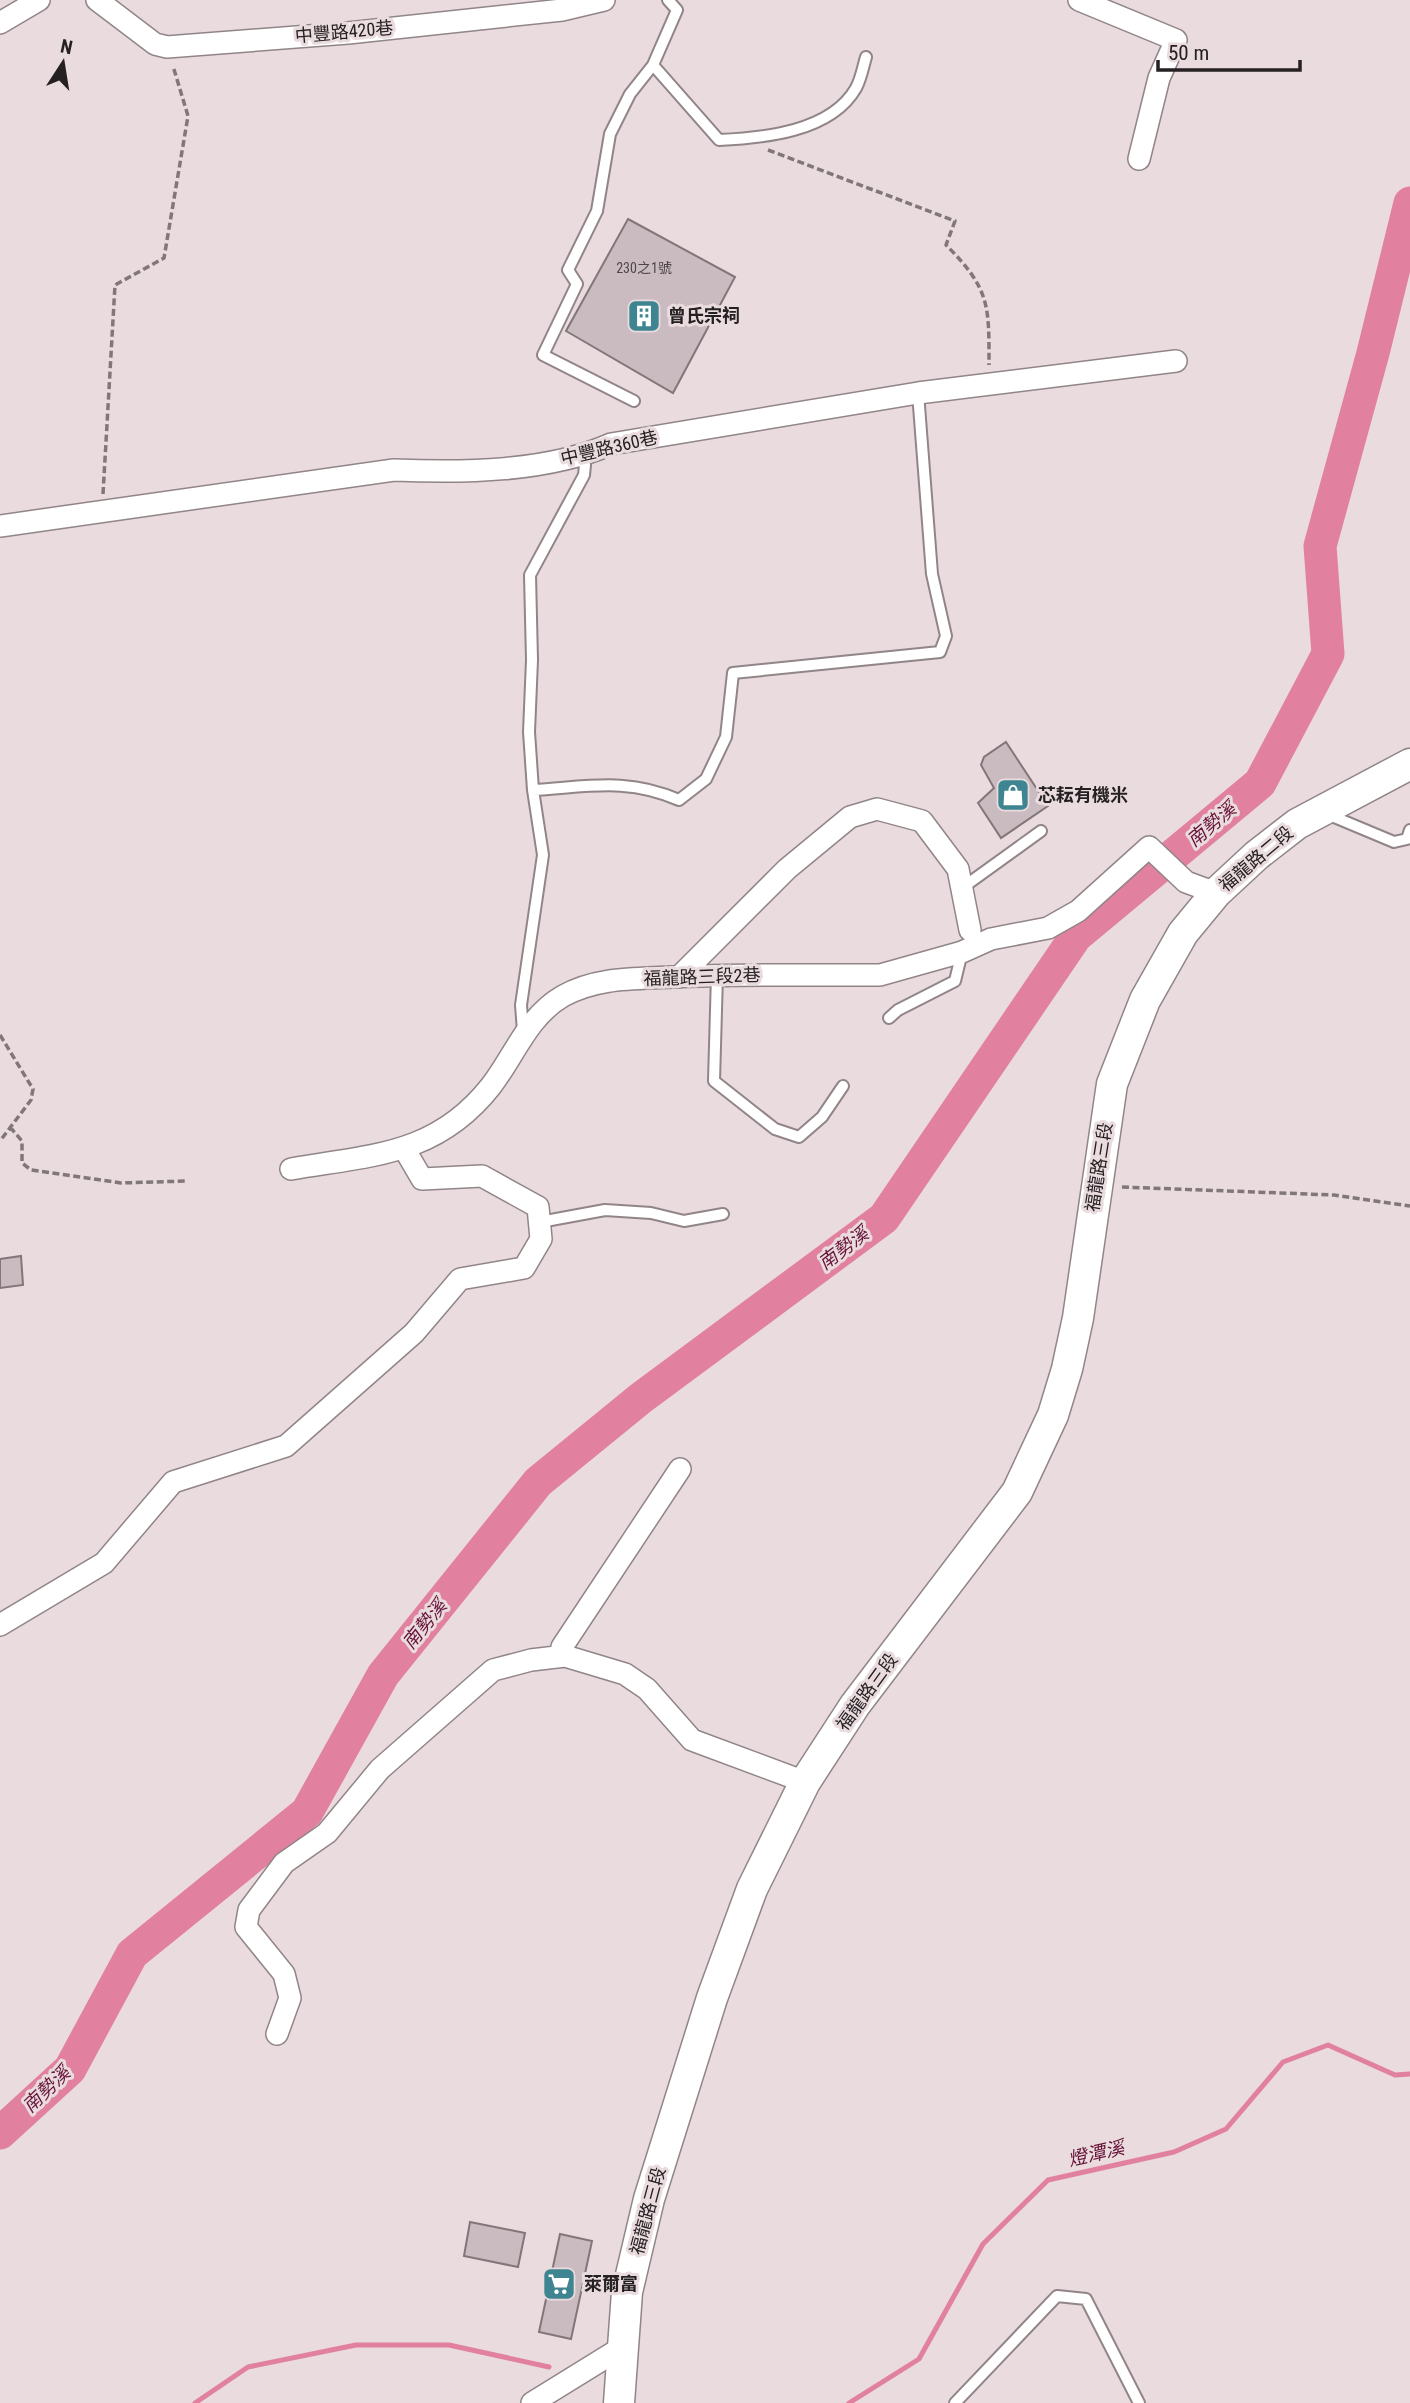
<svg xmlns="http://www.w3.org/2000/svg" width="1410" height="2403" viewBox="0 0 1410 2403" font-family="'Roboto Condensed','Noto Sans TC',sans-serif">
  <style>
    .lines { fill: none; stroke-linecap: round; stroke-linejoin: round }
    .stream { stroke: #e1819f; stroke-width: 5 }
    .river { stroke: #e1819f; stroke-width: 33 }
    .building { fill: #c9bbbf; stroke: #827679; stroke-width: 2 }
    .service-casing { stroke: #918588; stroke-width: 14 }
    .minor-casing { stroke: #918588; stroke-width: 24 }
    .secondary-casing { stroke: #918588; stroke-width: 33 }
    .path { stroke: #81777a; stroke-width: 3.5; stroke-dasharray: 7 3.5; stroke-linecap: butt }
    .service { stroke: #fff; stroke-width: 10 }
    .minor { stroke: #fff; stroke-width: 21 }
    .secondary { stroke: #fff; stroke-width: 30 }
    .labels { text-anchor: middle; stroke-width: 6; stroke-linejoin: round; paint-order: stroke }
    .number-label { font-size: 14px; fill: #4e4749 }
    .street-label { font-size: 18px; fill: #252022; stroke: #e9dbde }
    .poi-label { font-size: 18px; font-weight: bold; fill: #252022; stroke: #e9dbde; text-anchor: start }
    .water-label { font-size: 19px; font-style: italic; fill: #671237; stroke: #e9dbde }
  </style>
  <rect width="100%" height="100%" fill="#e9dbde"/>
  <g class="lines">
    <path class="stream" d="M195 2403 248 2367 356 2345H449L549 2367
      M849 2403 919 2359 983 2244 1048 2180 1174 2152 1226 2129 1283 2062 1328 2045 1395 2075 1410 2074"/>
    <path class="river" d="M0 2133 70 2069 132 1954 307 1812 383 1675 538 1482 641 1398 884 1218 1076 936 1260 783 1328 654 1320 546 1373 353 1410 203"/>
  </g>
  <path class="building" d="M628 219 735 277 673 393 566 331Z
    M1006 742 1048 806 1001 838 978 803 994 788 981 765 984 757Z
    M21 1256 23 1285 0 1288V1259Z
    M470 2222 525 2233 518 2267 464 2256Z
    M560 2234 592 2241 571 2339 539 2332Z"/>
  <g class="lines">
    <defs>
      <path id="service" d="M668 0 677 10 653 65 719 140C763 138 831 132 856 88 861 79 863 67 866 57
        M634 401 543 355 577 284 568 270 597 211 610 134 630 94 653 65
        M533 790C588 787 627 777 679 800L706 779 726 737 733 673 940 652 946 636 932 574 918 393
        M1327 814 1394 842 1407 839 1410 830
        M962 888 1041 831
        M717 975 714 1081 775 1129 799 1137 822 1117 843 1086
        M889 1018 898 1010 955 981 962 952
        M523 1031 521 1005 543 855 533 790 529 732 532 660 530 575 584 475 585 465 579 458
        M540 1222 605 1210 651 1213 684 1221 723 1214
        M955 2403 1057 2296 1086 2299 1139 2403"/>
      <path id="minor" d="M97 0 155 44 167 47 348 33 562 10 604 0
        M1079 0 1176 40 1159 78 1139 159
        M0 23 39 0
        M0 526 394 470C463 473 548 472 611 444L918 393 1176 361
        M679 977 787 869 850 817 877 809 922 821 958 869 970 930
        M291 1169C371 1155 436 1156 491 1086 515 1055 527 1017 563 996 597 977 635 979 672 977 741 974 811 975 880 975L962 952 991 939 1048 928 1078 911 1149 847 1186 882 1216 893
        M680 1469 562 1647 565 1656 625 1674 647 1689 692 1740 805 1782
        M0 1625 104 1563 173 1482 286 1446 414 1333 460 1279 524 1268 541 1239 538 1207 482 1176 422 1179 405 1150
        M277 2034 290 1998 284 1974 246 1927 249 1910 284 1863 327 1833 380 1769 493 1670 531 1660 565 1656
        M532 2403 621 2348"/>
      <path id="secondary" d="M619 2403 627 2292 649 2199 712 1998 752 1889 805 1782 855 1705 1017 1492 1053 1415 1067 1369 1078 1318 1112 1084 1145 1000 1183 933 1216 893 1257 855 1297 824 1410 764"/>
    </defs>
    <use href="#service" class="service-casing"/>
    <use href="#minor" class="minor-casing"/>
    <use href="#secondary" class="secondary-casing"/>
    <path class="path" d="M768 150 955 221 946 245C990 289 989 305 989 365
      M103 494 115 285 164 258 188 116 173 66
      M0 1035 33 1089 31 1100 0 1141
      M10 1127 22 1141V1163L31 1170 121 1183 188 1181
      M1122 1187 1334 1195 1410 1206"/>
    <use href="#service" class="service"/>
    <use href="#minor" class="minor"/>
    <use href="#secondary" class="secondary"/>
  </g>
  <defs>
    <symbol id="building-square" viewBox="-11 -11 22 22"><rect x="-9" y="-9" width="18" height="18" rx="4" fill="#3f8591" stroke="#e9dbde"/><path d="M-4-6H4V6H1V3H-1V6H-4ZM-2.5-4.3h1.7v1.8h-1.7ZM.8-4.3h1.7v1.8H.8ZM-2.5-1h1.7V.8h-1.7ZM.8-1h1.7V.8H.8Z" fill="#fff"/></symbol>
    <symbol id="shop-square" viewBox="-11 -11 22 22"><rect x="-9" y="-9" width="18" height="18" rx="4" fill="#3f8591" stroke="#e9dbde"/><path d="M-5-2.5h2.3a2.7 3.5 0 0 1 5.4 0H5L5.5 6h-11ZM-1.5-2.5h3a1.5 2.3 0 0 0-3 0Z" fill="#fff"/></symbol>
    <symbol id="supermarket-square" viewBox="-11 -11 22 22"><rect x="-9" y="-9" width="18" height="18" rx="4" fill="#3f8591" stroke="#e9dbde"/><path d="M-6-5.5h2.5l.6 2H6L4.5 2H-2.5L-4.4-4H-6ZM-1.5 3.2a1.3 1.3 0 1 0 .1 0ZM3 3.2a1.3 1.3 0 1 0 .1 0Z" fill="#fff"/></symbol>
  </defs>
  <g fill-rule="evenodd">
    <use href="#building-square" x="625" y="297" width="38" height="38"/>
    <use href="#shop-square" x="994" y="776" width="38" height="38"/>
    <use href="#supermarket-square" x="540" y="2265" width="38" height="38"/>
  </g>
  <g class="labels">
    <g class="number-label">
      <text x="644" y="273">230之1號</text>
    </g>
    <g class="street-label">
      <text transform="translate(344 32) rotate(-5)" y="6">中豐路420巷</text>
      <text transform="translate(609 448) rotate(-13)" y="6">中豐路360巷</text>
      <text transform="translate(1256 859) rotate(-40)" y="6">福龍路二段</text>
      <text transform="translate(702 977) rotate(-2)" y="6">福龍路三段2巷</text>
      <text transform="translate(1099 1167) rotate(-81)" y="6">福龍路三段</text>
      <text transform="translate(867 1692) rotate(-54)" y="6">福龍路三段</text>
      <text transform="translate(648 2211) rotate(-75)" y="6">福龍路三段</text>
    </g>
    <g class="poi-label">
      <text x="668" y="322">曾氏宗祠</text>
      <text x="1038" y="801">芯耘有機米</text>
      <text x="584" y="2290">萊爾富</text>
    </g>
    <g class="water-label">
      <text transform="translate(1211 824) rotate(-40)" y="7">南勢溪</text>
      <text transform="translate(843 1248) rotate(-37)" y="7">南勢溪</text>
      <text transform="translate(424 1624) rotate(-51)" y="7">南勢溪</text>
      <text transform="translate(46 2089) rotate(-44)" y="7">南勢溪</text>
      <text transform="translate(1096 2153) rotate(-13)" y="7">燈潭溪</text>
    </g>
  </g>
  <g transform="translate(63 63) rotate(12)" stroke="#e9dbde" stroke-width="5" paint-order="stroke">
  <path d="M0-5L12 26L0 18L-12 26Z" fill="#252022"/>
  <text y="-10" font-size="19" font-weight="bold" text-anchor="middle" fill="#252022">N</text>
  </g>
  <path d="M1158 60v10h142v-10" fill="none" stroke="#252022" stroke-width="3.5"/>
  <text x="1168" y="60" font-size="21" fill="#252022" stroke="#e9dbde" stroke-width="5" paint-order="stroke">50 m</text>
</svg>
